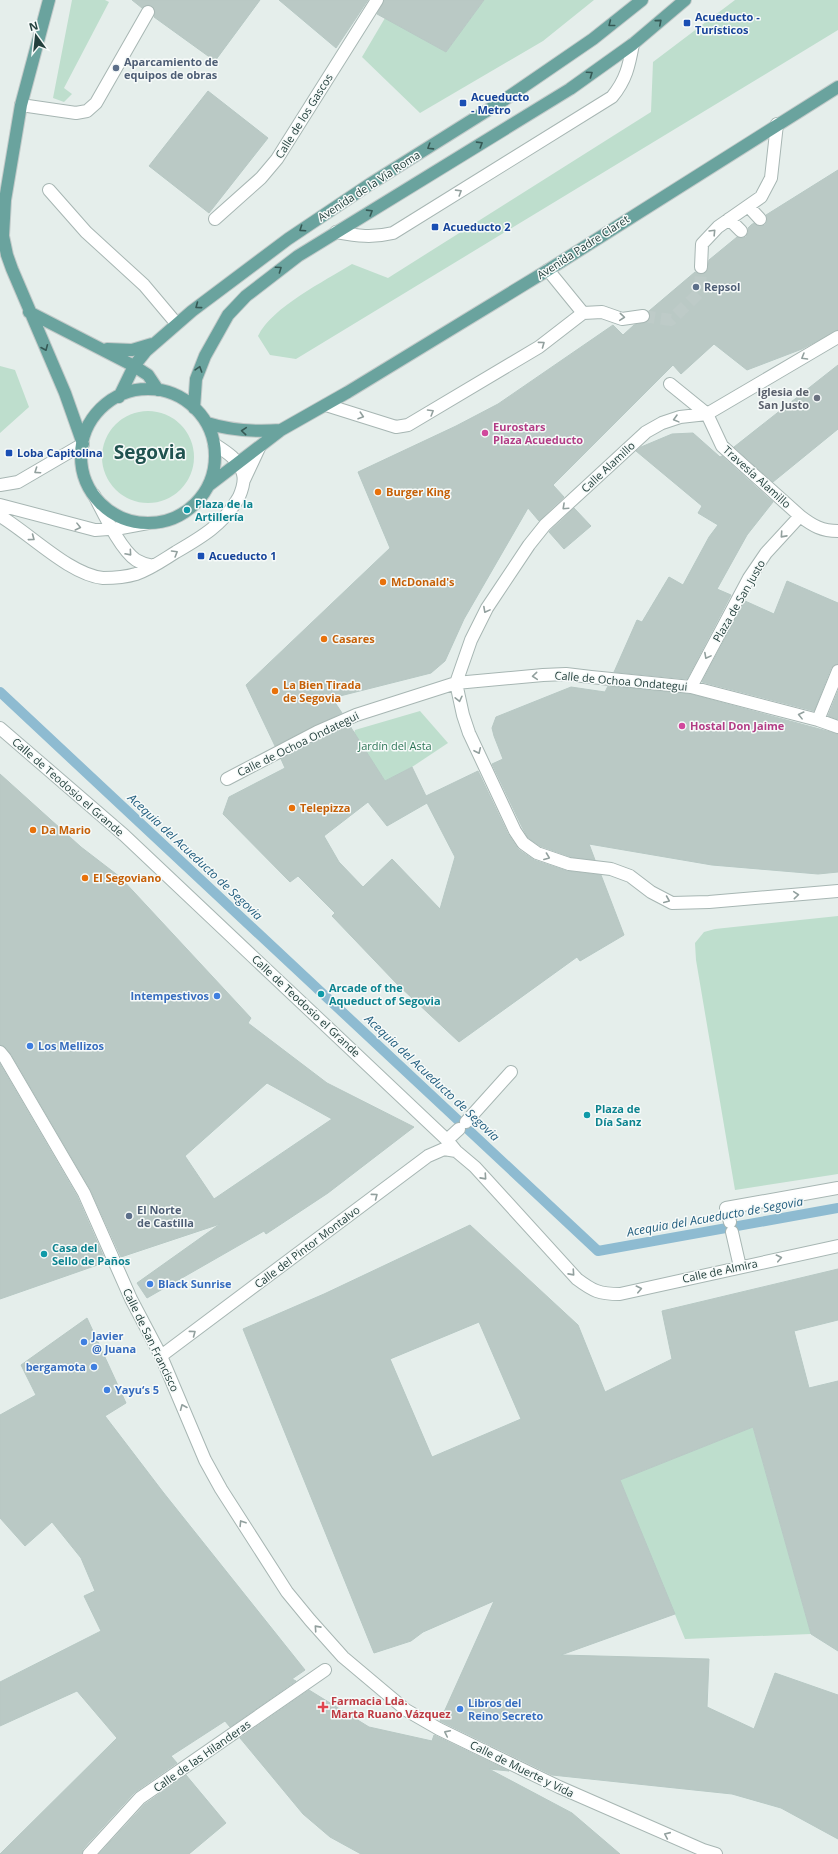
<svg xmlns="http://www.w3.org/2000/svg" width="838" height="1854" viewBox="0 0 838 1854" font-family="'Open Sans',sans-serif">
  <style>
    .green { fill: #bedecd }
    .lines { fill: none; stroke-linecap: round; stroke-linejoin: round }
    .stream { stroke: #8ebbd1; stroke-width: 10 }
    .building { fill: #bac9c5; stroke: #b7c8c4; fill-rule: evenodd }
    .minor-tunnel { stroke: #becbc8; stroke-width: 12; stroke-dasharray: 12 6; stroke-linecap: butt }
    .minor-casing { stroke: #a7b6b3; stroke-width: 14 }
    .major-casing { stroke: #c2cac9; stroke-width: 14 }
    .minor { stroke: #fff; stroke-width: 12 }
    .major { stroke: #6aa39e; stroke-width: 12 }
    .oneway { stroke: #365955 }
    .oneway2 { stroke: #92a09e }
    .transit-dot { fill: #1a4fb4; stroke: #f6faf9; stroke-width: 1.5 }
    .service-dot { fill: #5c6f8a; stroke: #f6faf9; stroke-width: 1.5 }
    .worship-dot { fill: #6b7280; stroke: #f6faf9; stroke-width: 1.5 }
    .hotel-dot { fill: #d1479c; stroke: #f6faf9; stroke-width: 1.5 }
    .food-dot { fill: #e8710a; stroke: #f6faf9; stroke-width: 1.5 }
    .culture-dot { fill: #0f9aa8; stroke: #f6faf9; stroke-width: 1.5 }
    .shop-dot { fill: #3f7fe0; stroke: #f6faf9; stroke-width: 1.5 }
    .health-dot { fill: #e0444e; stroke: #f6faf9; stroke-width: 1.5 }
    .labels { text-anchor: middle; stroke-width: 3; stroke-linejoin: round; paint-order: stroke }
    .transit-label { font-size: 11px; font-weight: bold; fill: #164399; stroke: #f6faf9; text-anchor: start }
    .service-label { font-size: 11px; font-weight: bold; fill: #4e5e75; stroke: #f6faf9; text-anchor: start }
    .street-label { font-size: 11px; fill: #24403d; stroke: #f6faf9 }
    .worship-label { font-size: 11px; font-weight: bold; fill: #5b616d; stroke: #f6faf9; text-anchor: end }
    .hotel-label { font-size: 11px; font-weight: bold; fill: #b23c85; stroke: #f6faf9; text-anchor: start }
    .food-label { font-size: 11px; font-weight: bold; fill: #c56008; stroke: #f6faf9; text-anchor: start }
    .culture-label { font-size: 11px; font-weight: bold; fill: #0d838f; stroke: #f6faf9; text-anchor: start }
    .park-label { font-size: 11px; fill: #2e7657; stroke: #f6faf9 }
    .shop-label { font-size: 11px; font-weight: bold; fill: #366cbe; stroke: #f6faf9; text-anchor: start }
    .health-label { font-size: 11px; font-weight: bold; fill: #be3a42; stroke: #f6faf9; text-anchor: start }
    .water-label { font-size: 12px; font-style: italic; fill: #1e5b7c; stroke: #f6faf9 }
    .town-label { font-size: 19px; font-weight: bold; fill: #20524f; stroke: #f6faf9 }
  </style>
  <rect width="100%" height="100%" fill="#e5eeeb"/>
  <path class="green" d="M72 0H105L109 2 64 88 72 94 64 102 53 98Z
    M484 0H594L543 41 420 113 362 57 385 18 446 52Z
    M735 0H838V30L296 359 270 355 258 336C272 307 325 281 352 264L388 278 651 112 653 62Z
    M0 366 15 370 29 407 0 433Z
    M102 457a46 46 0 1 1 92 0a46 46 0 1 1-92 0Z
    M420 711 448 743 412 767 385 781 354 733 355 730Z
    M838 916V1174L735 1190 696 960 695 943 704 932 715 929Z
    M753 1427 811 1634 685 1639 620 1480Z"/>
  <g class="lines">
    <path class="stream" d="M0 692 598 1251 838 1208"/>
  </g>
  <path class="building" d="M132 0H260L215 61 154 17 155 12 152 6 148 5 142 8Z
    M279 0H368L336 48Z
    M384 0H484L446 52 377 14Z
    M208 91 268 138 209 213 149 166Z
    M838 170V330L802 349 747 370 714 344 681 374 673 365 553 485 564 497 539 521 528 508 464 619 445 661 431 673 332 698 342 713 275 746 246 685 390 548 358 472 456 426 498 404 613 325 623 335 634 325 647 322 650 315 649 311 695 272 700 274 705 273 708 268 709 260 737 237 743 238 746 237 748 233V228L751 225 754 223 761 226 765 225 767 221 766 215Z
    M838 365V429L773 482 734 447Z
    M693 433 720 457 722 456 773 502 747 535 717 589 731 595 687 679 614 672 637 620 642 622 669 577 683 585 709 537 718 525 698 513 702 506 636 451 641 447 672 434Z
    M574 508 591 526 564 549 549 532Z
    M787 581 838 603V664L831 668 814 711 702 682 745 601 774 614Z
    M608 686 690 694 838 734V872L818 874 712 865 589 844 595 860 571 857 540 846 528 838 522 827 492 764 503 759 494 736 492 728 496 717 571 687 605 692Z
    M838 691V719L828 716Z
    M350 726 385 781 412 767 426 796 478 771 508 834 518 849 534 860 567 871 601 875 624 935 580 961 577 957 459 1042 397 984 332 916 335 913 298 876 290 882 223 814 229 797 285 768 281 759 320 739ZM368 802 387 826 427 803 455 857 440 909 392 859 363 887 339 862 324 836Z
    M0 774 81 847 120 877 251 1018 248 1023 327 1083 414 1127 328 1193 266 1234 264 1231 147 1298 137 1283 220 1224 121 1257 90 1189 11 1054 5 1047 0 1045ZM267 1083 332 1119 214 1199 185 1156Z
    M0 1064 77 1196 106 1262 0 1299Z
    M470 1225 578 1325 605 1392 672 1359 662 1311 838 1269V1320L794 1331 809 1388 838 1381V1651L811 1634 753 1427 620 1480 675 1614 561 1655 709 1659 707 1707 754 1729 775 1673 838 1695V1839L781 1808 732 1794 552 1775 440 1721 494 1601 423 1632 411 1641 374 1653 243 1329 324 1294ZM479 1322 521 1419 432 1457 390 1359Z
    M87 1318 126 1403 105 1416 163 1492 305 1670 292 1679 296 1681 230 1727 225 1721 171 1756 177 1763 134 1793 83 1849 82 1854H0L117 1738 77 1691 0 1726V1682L101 1631 84 1596 95 1591 81 1558 52 1522 25 1546 0 1518V1415L36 1395 21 1365Z
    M309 1690 369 1727 432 1741 434 1735 509 1771 489 1769 572 1813 620 1854H361L330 1837 303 1814 240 1738Z
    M186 1775 226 1823 189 1854H99L145 1804Z"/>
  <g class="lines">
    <path class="minor-tunnel" d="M643 316 671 320 700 292 701 267"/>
    <defs>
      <path id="minor" d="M21 105 76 113 87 111 96 103 148 12
        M49 190 86 232 144 285 176 323
        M748 206 760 219
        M215 219 261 178 277 159 377 0
        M729 219 741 231
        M336 232C358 236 372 238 393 233L612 97C626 80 629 66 633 44
        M701 267 702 244 718 227 761 197 771 178 777 124
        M548 270 583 313
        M583 313 602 312 622 319 643 316
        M670 384 707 414 722 446 800 516
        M326 405 396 427 408 425 539 347 583 313
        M244 480 259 448
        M0 485 18 482 83 444
        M94 495C103 512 120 549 136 560 141 563 147 565 153 566
        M0 505 95 530 121 528 148 523
        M0 516C29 533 70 575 103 578 115 578 126 577 136 574 151 569 163 560 176 552 202 537 224 524 239 497 242 490 245 481 243 474 240 460 225 451 214 444
        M456 683 471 640 487 608 529 545 545 525 646 432 662 423 680 417 707 414 838 337
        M456 683 463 715 469 733 515 831 523 843 537 853 569 864 611 869 630 876 651 892 672 903 709 902 838 891
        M691 687 749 578 766 553 800 516C813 526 822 531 838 531
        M818 720 838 671
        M0 728 124 835 447 1140 456 1151 475 1167 577 1279C593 1291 599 1294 620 1294L838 1246
        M227 779 317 732 356 715 456 683 543 675 566 674 591 677 691 687 818 720 838 727
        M0 1052 5 1058 84 1193 131 1299 161 1356 205 1460 221 1489 287 1592 310 1620 343 1657 406 1710 439 1729 559 1787 703 1850 716 1854
        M466 1122 511 1072
        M447 1140 459 1129
        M730 1222 726 1208 838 1188
        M732 1232 740 1267
        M161 1356 428 1156 444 1149 456 1151
        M89 1854 140 1798 325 1670"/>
      <path id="major" d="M49 0 21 105 5 200 3 236 7 255 12 269 65 393 83 444
        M29 312 134 366 148 375 158 390
        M107 349 132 350 152 344
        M81 456a67 67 0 1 1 134 0a67 67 0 1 1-134 0Z
        M119 397 134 366 146 351 192 311 288 239 370 184 504 100 593 39 642 0
        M194 408 196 379 205 356 228 315 246 296 298 256 570 89 633 44 685 0
        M207 423C232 431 255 432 281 430
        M208 486 281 430 348 392 548 270 838 87"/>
    </defs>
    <use href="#minor" class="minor-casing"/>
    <use href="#major" class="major-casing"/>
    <use href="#minor" class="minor"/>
    <use href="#major" class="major"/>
  </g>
  <defs><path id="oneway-chevron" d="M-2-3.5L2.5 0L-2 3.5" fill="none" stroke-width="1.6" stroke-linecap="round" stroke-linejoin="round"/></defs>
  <g class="oneway">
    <use href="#oneway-chevron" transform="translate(659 22) rotate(-41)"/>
    <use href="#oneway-chevron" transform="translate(611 24) rotate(142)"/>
    <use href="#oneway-chevron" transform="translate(590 74) rotate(-35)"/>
    <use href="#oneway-chevron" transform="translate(480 144) rotate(-32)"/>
    <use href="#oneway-chevron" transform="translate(430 147) rotate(148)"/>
    <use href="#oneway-chevron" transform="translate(370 212) rotate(-32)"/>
    <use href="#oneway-chevron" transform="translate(302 229) rotate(146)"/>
    <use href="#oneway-chevron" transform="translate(279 269) rotate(-35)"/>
    <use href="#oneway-chevron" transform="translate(198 306) rotate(143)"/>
    <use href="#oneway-chevron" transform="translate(45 348) rotate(67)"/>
    <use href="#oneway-chevron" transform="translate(199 369) rotate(-72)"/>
    <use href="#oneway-chevron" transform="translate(244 431) rotate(-175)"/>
  </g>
  <g class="oneway2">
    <use href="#oneway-chevron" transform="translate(459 192) rotate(-32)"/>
    <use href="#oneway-chevron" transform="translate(713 232) rotate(-46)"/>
    <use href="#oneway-chevron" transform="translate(622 317) rotate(5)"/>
    <use href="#oneway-chevron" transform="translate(542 344) rotate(-36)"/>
    <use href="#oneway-chevron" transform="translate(804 357) rotate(150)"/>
    <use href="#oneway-chevron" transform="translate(431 412) rotate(-31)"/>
    <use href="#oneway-chevron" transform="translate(361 416) rotate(18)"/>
    <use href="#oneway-chevron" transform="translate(676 419) rotate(165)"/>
    <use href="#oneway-chevron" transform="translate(37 471) rotate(146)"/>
    <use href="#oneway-chevron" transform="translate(565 507) rotate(137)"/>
    <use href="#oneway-chevron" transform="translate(78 527) rotate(14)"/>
    <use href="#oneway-chevron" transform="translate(783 535) rotate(132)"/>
    <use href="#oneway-chevron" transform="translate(32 538) rotate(37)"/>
    <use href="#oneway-chevron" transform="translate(129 553) rotate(49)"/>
    <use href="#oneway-chevron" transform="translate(175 553) rotate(-31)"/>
    <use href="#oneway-chevron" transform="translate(486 610) rotate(118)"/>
    <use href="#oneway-chevron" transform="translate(707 656) rotate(118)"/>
    <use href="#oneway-chevron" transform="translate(535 676) rotate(175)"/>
    <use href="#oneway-chevron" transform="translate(459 699) rotate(77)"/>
    <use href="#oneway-chevron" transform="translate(801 715) rotate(-166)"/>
    <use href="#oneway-chevron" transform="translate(478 751) rotate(65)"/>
    <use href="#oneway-chevron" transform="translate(547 857) rotate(21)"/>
    <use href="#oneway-chevron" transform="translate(796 895) rotate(-5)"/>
    <use href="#oneway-chevron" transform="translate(667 900) rotate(23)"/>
    <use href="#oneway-chevron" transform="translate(484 1177) rotate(48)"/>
    <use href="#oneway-chevron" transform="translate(375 1196) rotate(-37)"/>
    <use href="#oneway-chevron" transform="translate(779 1258) rotate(-12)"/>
    <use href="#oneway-chevron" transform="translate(572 1273) rotate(48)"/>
    <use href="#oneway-chevron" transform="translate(639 1289) rotate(-13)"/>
    <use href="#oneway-chevron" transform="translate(193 1333) rotate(-37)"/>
    <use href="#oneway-chevron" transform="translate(183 1407) rotate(-113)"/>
    <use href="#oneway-chevron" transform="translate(242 1523) rotate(-122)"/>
    <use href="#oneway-chevron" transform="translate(317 1628) rotate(-132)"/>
    <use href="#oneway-chevron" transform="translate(447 1733) rotate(-154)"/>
    <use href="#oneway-chevron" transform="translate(667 1835) rotate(-156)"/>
  </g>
  <g class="transit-dot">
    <rect x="683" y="19" width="8" height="8" rx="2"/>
    <rect x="459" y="99" width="8" height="8" rx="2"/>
    <rect x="431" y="223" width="8" height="8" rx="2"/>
    <rect x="5" y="449" width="8" height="8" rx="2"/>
    <rect x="197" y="552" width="8" height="8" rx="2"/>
  </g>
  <g class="service-dot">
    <circle cx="116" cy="68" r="4"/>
    <circle cx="696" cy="287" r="4"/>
    <circle cx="129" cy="1216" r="4"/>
  </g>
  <circle class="worship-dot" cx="817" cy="398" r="4"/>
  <g class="hotel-dot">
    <circle cx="485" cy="433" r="4"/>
    <circle cx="682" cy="726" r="4"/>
  </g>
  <g class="food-dot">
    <circle cx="378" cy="492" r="4"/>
    <circle cx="383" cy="582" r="4"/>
    <circle cx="324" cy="639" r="4"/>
    <circle cx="275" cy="691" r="4"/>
    <circle cx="292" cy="808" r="4"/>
    <circle cx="33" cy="830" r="4"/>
    <circle cx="85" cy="878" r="4"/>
  </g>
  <g class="culture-dot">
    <circle cx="187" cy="510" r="4"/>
    <circle cx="321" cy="994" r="4"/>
    <circle cx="587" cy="1115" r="4"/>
    <circle cx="44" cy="1254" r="4"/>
  </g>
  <g class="shop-dot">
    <circle cx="217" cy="996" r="4"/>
    <circle cx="30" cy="1046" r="4"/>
    <circle cx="150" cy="1284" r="4"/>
    <circle cx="84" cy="1342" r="4"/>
    <circle cx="94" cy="1367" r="4"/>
    <circle cx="107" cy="1390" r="4"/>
    <circle cx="460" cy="1709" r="4"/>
  </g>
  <path class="health-dot" d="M321 1701h4v4h4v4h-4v4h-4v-4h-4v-4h4z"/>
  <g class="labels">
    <g class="transit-label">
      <text x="695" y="21">Acueducto -<tspan x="695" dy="13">Turísticos</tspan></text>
      <text x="471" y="101">Acueducto<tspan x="471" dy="13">- Metro</tspan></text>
      <text x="443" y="231">Acueducto 2</text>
      <text x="17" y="457">Loba Capitolina</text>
      <text x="209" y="560">Acueducto 1</text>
    </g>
    <g class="service-label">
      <text x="124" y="66">Aparcamiento de<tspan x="124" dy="13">equipos de obras</tspan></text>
      <text x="704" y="291">Repsol</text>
      <text x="137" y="1214">El Norte<tspan x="137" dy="13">de Castilla</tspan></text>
    </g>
    <g class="street-label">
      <text transform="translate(304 116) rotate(-58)" y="4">Calle de los Gascos</text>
      <text transform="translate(369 186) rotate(-33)" y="4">Avenida de la Vía Roma</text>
      <text transform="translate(583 247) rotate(-33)" y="4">Avenida Padre Claret</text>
      <text transform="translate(608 467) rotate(-43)" y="4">Calle Alamillo</text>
      <text transform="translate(757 477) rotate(42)" y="4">Travesía Alamillo</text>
      <text transform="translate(739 601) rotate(-60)" y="4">Plaza de San Justo</text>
      <text transform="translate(621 681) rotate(5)" y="4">Calle de Ochoa Ondategui</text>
      <text transform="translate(298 744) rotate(-26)" y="4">Calle de Ochoa Ondategui</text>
      <text transform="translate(68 787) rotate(41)" y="4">Calle de Teodosio el Grande</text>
      <text transform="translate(306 1006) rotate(43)" y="4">Calle de Teodosio el Grande</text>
      <text transform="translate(307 1247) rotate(-37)" y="4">Calle del Pintor Montalvo</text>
      <text transform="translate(720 1271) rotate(-12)" y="4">Calle de Almira</text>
      <text transform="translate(151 1340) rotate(64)" y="4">Calle de San Francisco</text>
      <text transform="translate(202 1756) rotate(-35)" y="4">Calle de las Hilanderas</text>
      <text transform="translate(522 1769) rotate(26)" y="4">Calle de Muerte y Vida</text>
    </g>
    <g class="worship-label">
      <text x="809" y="396">Iglesia de<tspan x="809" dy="13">San Justo</tspan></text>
    </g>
    <g class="hotel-label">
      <text x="493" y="431">Eurostars<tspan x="493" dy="13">Plaza Acueducto</tspan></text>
      <text x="690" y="730">Hostal Don Jaime</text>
    </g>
    <g class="food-label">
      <text x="386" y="496">Burger King</text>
      <text x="391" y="586">McDonald's</text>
      <text x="332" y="643">Casares</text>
      <text x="283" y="689">La Bien Tirada<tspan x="283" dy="13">de Segovia</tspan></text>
      <text x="300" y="812">Telepizza</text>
      <text x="41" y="834">Da Mario</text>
      <text x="93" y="882">El Segoviano</text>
    </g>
    <g class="culture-label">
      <text x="195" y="508">Plaza de la<tspan x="195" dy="13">Artillería</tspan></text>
      <text x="329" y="992">Arcade of the<tspan x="329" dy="13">Aqueduct of Segovia</tspan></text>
      <text x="595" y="1113">Plaza de<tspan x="595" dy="13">Día Sanz</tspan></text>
      <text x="52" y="1252">Casa del<tspan x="52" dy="13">Sello de Paños</tspan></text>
    </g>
    <g class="park-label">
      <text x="395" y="750">Jardín del Asta</text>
    </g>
    <g class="shop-label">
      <text x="209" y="1000" text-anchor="end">Intempestivos</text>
      <text x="38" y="1050">Los Mellizos</text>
      <text x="158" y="1288">Black Sunrise</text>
      <text x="92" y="1340">Javier<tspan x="92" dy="13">@ Juana</tspan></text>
      <text x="86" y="1371" text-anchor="end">bergamota</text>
      <text x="115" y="1394">Yayu‘s 5</text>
      <text x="468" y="1707">Libros del<tspan x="468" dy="13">Reino Secreto</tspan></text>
    </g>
    <g class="health-label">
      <text x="331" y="1705">Farmacia Lda.<tspan x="331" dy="13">Marta Ruano Vázquez</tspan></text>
    </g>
    <g class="water-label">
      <text transform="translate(195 857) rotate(43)" y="4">Acequia del Acueducto de Segovia</text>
      <text transform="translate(432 1078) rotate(43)" y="4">Acequia del Acueducto de Segovia</text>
      <text transform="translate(715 1217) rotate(-10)" y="4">Acequia del Acueducto de Segovia</text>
    </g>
    <g class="town-label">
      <text x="150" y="459">Segovia</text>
    </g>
  </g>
  <g transform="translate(36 36) rotate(345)" stroke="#f6faf9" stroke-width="3" paint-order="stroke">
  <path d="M0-3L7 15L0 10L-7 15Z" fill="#24403d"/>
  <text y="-6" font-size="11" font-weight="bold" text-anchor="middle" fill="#24403d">N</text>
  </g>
</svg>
